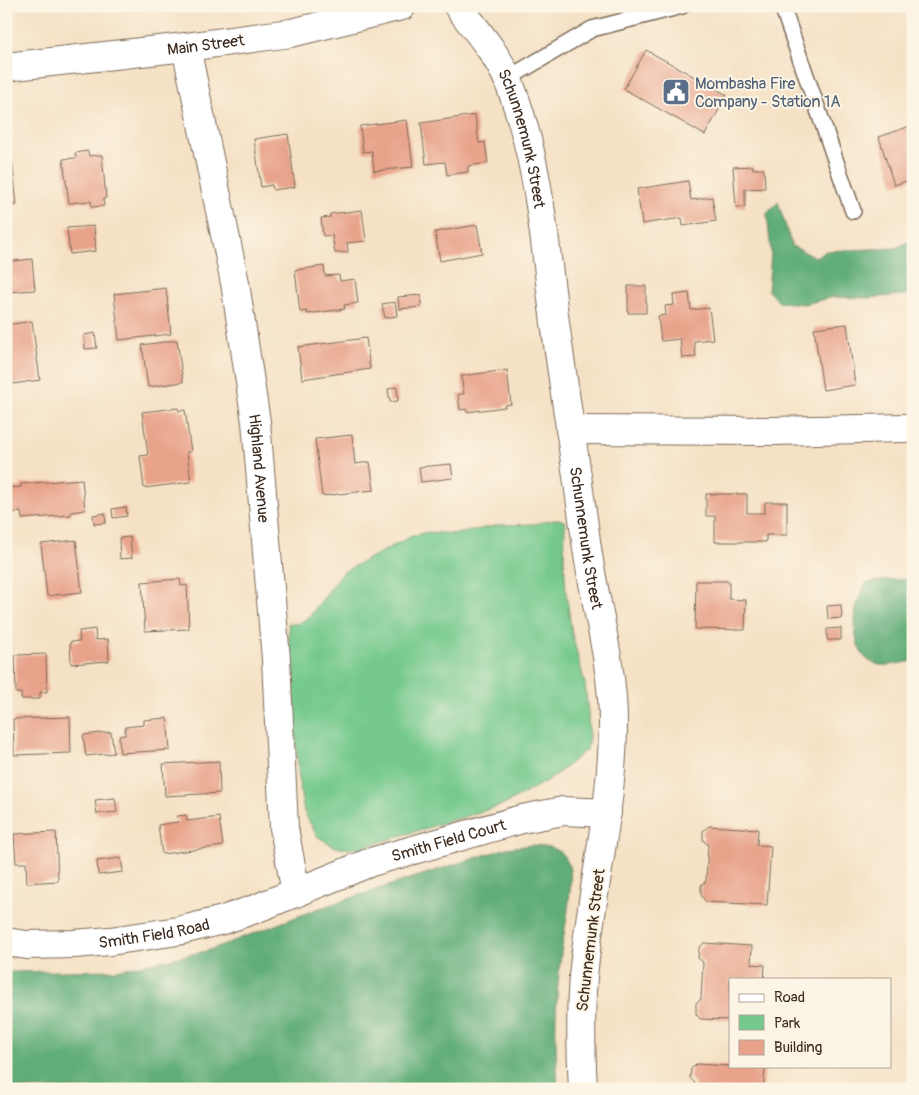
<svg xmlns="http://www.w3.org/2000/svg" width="919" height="1095" viewBox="0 0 919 1095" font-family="Pangolin,sans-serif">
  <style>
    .green { fill: #75c98d; stroke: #587a56 }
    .forest { fill: #60ad78; stroke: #4e6c4b }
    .building { fill: #e8a38a }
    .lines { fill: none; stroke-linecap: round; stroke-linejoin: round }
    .lane-casing { stroke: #7c6a58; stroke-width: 18 }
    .street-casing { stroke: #7c6a58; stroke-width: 30 }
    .secondary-casing { stroke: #7c6a58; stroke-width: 30 }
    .lane { stroke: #fff; stroke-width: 15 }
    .street { stroke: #fff; stroke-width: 28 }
    .secondary { stroke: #fff; stroke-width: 28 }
    .labels { text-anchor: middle; stroke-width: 4; stroke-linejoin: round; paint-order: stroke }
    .street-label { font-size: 16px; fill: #3b2a1e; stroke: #fcf5e5 }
    .service-label { font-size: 16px; fill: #4e5e75; stroke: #fcf5e5; text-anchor: start }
  </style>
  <rect width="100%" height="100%" fill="#fcf5e5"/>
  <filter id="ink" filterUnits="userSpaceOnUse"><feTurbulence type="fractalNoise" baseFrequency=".02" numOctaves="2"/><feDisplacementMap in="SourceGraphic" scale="10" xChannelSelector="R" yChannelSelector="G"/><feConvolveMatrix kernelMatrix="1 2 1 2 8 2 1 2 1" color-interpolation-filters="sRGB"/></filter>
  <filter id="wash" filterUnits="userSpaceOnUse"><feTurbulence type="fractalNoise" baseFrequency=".0096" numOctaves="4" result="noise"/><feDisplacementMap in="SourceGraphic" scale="20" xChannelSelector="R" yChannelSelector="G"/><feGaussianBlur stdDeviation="1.12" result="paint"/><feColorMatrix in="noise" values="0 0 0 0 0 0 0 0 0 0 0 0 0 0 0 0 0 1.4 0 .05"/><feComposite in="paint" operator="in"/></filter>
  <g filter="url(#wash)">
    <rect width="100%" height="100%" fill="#f5e1c5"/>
    <path class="green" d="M559 519 564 521 565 525 564 560 566 592 572 634 585 684 588 712 589 738 586 750 553 777 506 804 364 847 350 849 335 847 317 836 304 812 299 783 288 623 298 624 309 617 343 572 414 535 428 532 456 534 500 525 534 524Z"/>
    <path class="forest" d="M778 202 792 246 815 257 826 251 895 248 913 240V294L870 298 833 297 805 304 779 302 768 291 771 252 767 213Z
      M913 579V661C900 663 882 669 871 662 854 653 853 622 857 605 859 598 863 590 866 583L886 580Z
      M532 845C547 846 561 847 568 863 576 882 562 939 560 962 558 980 557 998 556 1016 555 1040 557 1065 558 1089H6V972L117 970 207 951 320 908 462 862 507 848Z"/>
    <g id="blocks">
      <path class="building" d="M646 50 727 95 705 135 624 89Z
        M475 115 479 143 485 142 488 163 468 166V172L447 175 445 162 426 164 421 123Z
        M407 120 413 167 374 171 372 151 363 152 360 126Z
        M913 125V179L894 185 879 137Z
        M288 134 295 187 273 190 272 185 261 187 254 139Z
        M88 151 89 156 102 155 106 198 103 199 104 206 92 207 91 201 69 203 63 159 76 158 75 153Z
        M6 160H12L17 205 6 206Z
        M753 166V169H764L765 188 745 189V207H736L733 167Z
        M688 181 691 200 712 197 716 221 683 226 682 218 642 224 637 189Z
        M362 210 366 241 347 243 348 252 335 253 332 235 323 236 321 218 330 217V214Z
        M477 225 482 253 440 261 435 232Z
        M94 226 96 251 70 254 67 228Z
        M32 259 35 290 6 292V262Z
        M324 266 325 276 339 275 340 281 355 279 358 303 344 305 345 309 307 314V311L300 312 295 270Z
        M628 286H646V313H628Z
        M166 288 171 334 119 340 114 294Z
        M689 293 691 310 709 308 713 339 694 341 696 357 682 358 680 339 661 341 658 316 666 315 665 306 674 305 673 295Z
        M421 295V307L399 309 398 297Z
        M395 302 397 316 385 318 382 304Z
        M32 321 40 380 6 385V325Z
        M847 324 855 385 823 390 814 328Z
        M95 333 97 348 85 349 84 335Z
        M366 338 370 369 302 379 298 347Z
        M177 340 183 382 148 387 142 345Z
        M507 370 511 404 505 405V407L467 412 466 409 460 410 458 394H464L461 376Z
        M397 387 398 401 390 402 388 389Z
        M178 408 179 411 185 410 191 452H187L191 482 144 488 140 456 148 455 142 412Z
        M352 435 355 464 370 462 374 490 322 496 315 439Z
        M451 464 453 478 421 482 419 467Z
        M82 479 85 510 71 512V515L22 519 21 512 10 513 8 488 21 487V484Z
        M706 494H747V513H765V502H787V535H766V542H715V516H706Z
        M126 507 127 516 113 518 112 509Z
        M105 513 106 523 94 524 93 515Z
        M130 537 132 558 120 559 119 538Z
        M76 540 82 592 47 596 41 544Z
        M180 579 181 586 187 585 189 629 145 631 142 582Z
        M696 581H729V599L746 600 745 630 695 629Z
        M841 605 842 618 828 619 827 606Z
        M841 628V640H827V629Z
        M95 629 96 640 108 639 109 661 71 664 70 642 80 641 79 631Z
        M46 654 47 692H40V699H21V693H16L15 655Z
        M70 717 71 753 14 755 13 719Z
        M167 718 170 750 120 753 119 736 125 735V727L144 725V720Z
        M111 732 114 753 86 756 83 735Z
        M219 761 220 793 165 796 163 764Z
        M115 798 117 812 97 814 95 800Z
        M186 815 187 821 219 817 223 846 162 854 158 825 178 822 177 816Z
        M709 826 758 829 757 845 771 846 767 905 706 902 701 895V885L706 881 708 845 703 840V831Z
        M56 832 58 881 27 883 26 863H16L14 834Z
        M121 858 123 872 98 875 97 861Z
        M704 943 752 946 751 964 765 965 764 979H730V1020L700 1019 696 1014V1003L701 999 703 962 698 958 699 948Z
        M696 1064 765 1068 763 1089H694L695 1083 690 1078 691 1069Z"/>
    </g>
  </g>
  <g filter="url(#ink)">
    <use href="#blocks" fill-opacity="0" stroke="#7c6a58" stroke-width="1"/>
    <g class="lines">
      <defs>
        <path id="lane" d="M782 6 853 211
          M507 79 592 29 682 6"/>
        <g id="street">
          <path id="s1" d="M186 47 235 283 256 422 276 659 284 828 296 893"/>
          <path d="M570 430 773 431 905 428"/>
          <path id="s2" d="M6 942 27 945 74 944 110 941 178 931 223 920 255 909 371 862 522 819 563 811 607 813"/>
        </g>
        <g id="secondary">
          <path id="s3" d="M458 6C476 30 496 52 508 80 538 154 544 236 554 315 564 390 576 465 586 541 594 602 613 661 613 723 613 808 591 892 583 977 580 1014 581 1052 583 1089"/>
          <path id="s4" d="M6 67 186 47 291 33 402 6"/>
        </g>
      </defs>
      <use href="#lane" class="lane-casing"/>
      <use href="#street" class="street-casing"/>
      <use href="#secondary" class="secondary-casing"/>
      <use href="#lane" class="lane"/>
      <use href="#street" class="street"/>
      <use href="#secondary" class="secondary"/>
    </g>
  </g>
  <defs>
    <symbol id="civic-square" viewBox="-11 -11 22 22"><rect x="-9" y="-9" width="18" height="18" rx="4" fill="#5c6f8a" stroke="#fcf5e5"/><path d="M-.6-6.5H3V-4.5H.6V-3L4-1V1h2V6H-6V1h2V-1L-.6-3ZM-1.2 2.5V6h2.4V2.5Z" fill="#fff"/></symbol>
  </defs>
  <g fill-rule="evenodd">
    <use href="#civic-square" x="660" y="76" width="32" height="32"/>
  </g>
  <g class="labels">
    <g class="street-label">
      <text dy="6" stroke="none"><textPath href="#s4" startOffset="201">Main Street</textPath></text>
      <text dy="6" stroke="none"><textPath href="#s3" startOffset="150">Schunnemunk Street</textPath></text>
      <text dy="6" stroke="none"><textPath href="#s1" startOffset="428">Highland Avenue</textPath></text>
      <text dy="6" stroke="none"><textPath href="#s3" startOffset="555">Schunnemunk Street</textPath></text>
      <text dy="6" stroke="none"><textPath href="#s2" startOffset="459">Smith Field Court</textPath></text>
      <text dy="6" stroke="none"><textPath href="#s2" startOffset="149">Smith Field Road</textPath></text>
      <text transform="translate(590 940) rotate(-83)" y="6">Schunnemunk Street</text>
    </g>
    <g class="service-label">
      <text x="695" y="89">Mombasha Fire<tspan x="695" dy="18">Company - Station 1A</tspan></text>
    </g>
  </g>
  <rect width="919" height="1095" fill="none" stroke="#fcf5e5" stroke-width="25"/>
  <rect x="729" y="978" width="162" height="90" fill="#fcf5e5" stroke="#afa495"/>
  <rect x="739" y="994" width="25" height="8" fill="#ffffff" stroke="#afa495"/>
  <text x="774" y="1002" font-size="15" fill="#3b2a1e">Road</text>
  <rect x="739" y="1015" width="25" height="15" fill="#75c98d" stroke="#afa495"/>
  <text x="774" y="1028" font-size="15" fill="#3b2a1e">Park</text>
  <rect x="739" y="1040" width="25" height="15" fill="#e8a38a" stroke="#afa495"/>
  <text x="774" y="1052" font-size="15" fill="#3b2a1e">Building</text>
</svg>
